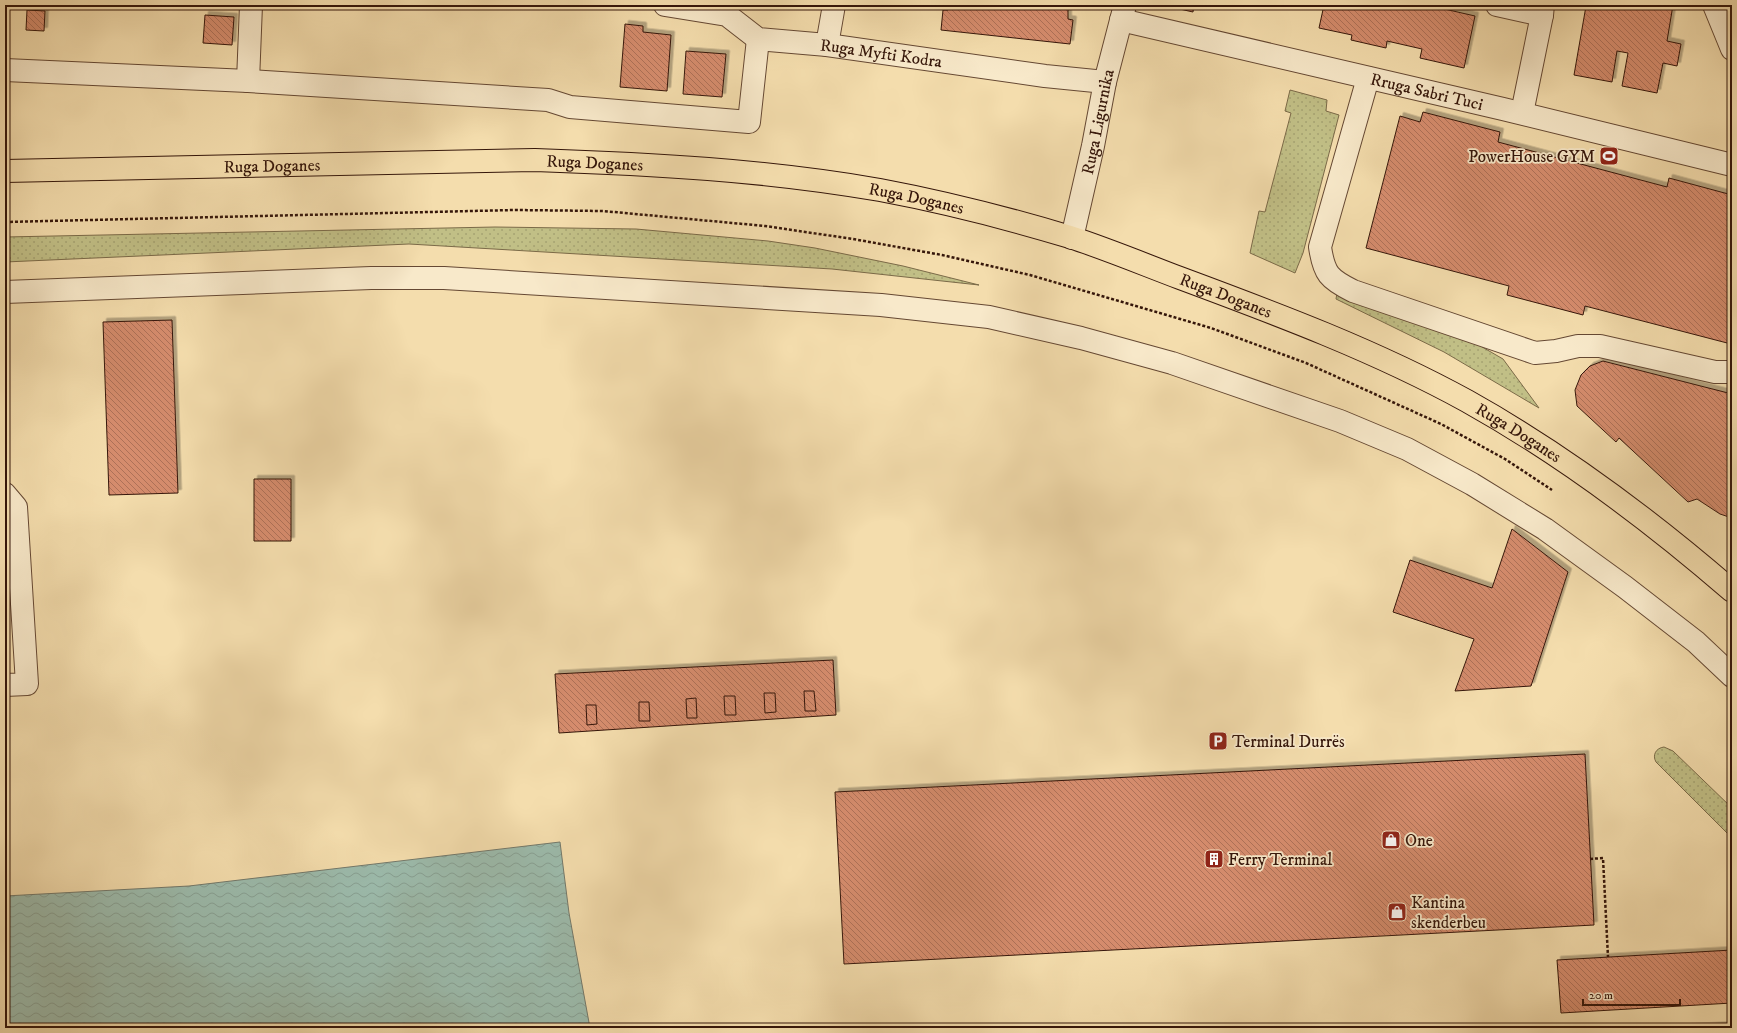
<svg xmlns="http://www.w3.org/2000/svg" width="1737" height="1033" viewBox="0 0 1737 1033" font-family="'IM FELL DW Pica',serif">
  <style>
    .grass { fill: url(#grass-dots); stroke: #7b6a48 }
    .water { fill: url(#water-waves); stroke: #73796b }
    .building { fill: url(#building-back-hatch); stroke: #35160a; filter: url(#shadow) }
    .lines { fill: none; stroke-linecap: round; stroke-linejoin: round }
    .minor-casing { stroke: #654833; stroke-width: 24 }
    .major-casing { stroke: #35160a; stroke-width: 24 }
    .path { stroke: #35160a; stroke-width: 2.5; stroke-dasharray: 3 2; stroke-linecap: butt }
    .minor { stroke: #f8e9ca; stroke-width: 22 }
    .major { stroke: #f4ddad; stroke-width: 22 }
    .labels { text-anchor: middle; stroke-width: 3.5; stroke-linejoin: round; paint-order: stroke }
    .street-label { font-size: 17px; fill: #35160a; stroke: #f8e9ca }
    .poi-label { font-size: 17px; fill: #35160a; stroke: #f8e9ca; text-anchor: start }
  </style>
  <defs>
    <pattern id="grass-dots" width="8" height="8" patternUnits="userSpaceOnUse"><rect width="8" height="8" fill="#c1bf86"/><path d="M2 2h.1M6 6h.1" fill="none" stroke="#a6a372" stroke-width="1.8" stroke-linecap="round"/></pattern>
    <pattern id="water-waves" width="16" height="10" patternUnits="userSpaceOnUse"><rect width="16" height="10" fill="#9cbbac"/><path d="M0 5q4-4 8 0t8 0" fill="none" stroke="#87a093"/></pattern>
    <pattern id="building-back-hatch" width="6" height="6" patternUnits="userSpaceOnUse"><rect width="6" height="6" fill="#d58c6d"/><path d="M-1 5l2 2M0 0l6 6M5-1l2 2" fill="none" stroke="#ae7158"/></pattern>
    <filter id="shadow"><feDropShadow dx="3.5" dy="-3.5" stdDeviation="0" flood-color="#0004"/></filter>
  </defs>
  <rect width="100%" height="100%" fill="#f4ddad"/>
  <filter id="stains"><feTurbulence type="fractalNoise" baseFrequency=".005" numOctaves="4"/><feColorMatrix values="0 0 0 0 .2 0 0 0 0 .09 0 0 0 0 .02 0 0 0 .5 -.17"/></filter>
  <radialGradient id="worn" r=".72"><stop offset=".6" stop-color="#630" stop-opacity="0"/><stop offset="1" stop-color="#630" stop-opacity=".3"/></radialGradient>
  <path class="grass" d="M1290 90 1327 100 1326 111 1339 115 1303 253 1295 273 1250 253 1259 211 1265 212 1291 113 1285 111Z
    M495 227 636 229 768 241 815 248 903 266 979 285 832 269 409 244 5 262V237Z
    M1337 293 1477 344 1503 359 1539 408 1444 352 1336 299Z
    M1664 747 1673 751 1732 808V838L1656 762C1652 755 1656 748 1664 747Z"/>
  <path class="water" d="M560 842 569 913 590 1028H5V896L189 886Z"/>
  <path class="building" d="M949 5H1075L1074 9H1068V19L1073 20 1070 44 941 30 943 10H948Z
    M1162 5H1194L1193 12Z
    M1324 5H1427L1475 16 1464 68 1420 58 1422 49 1387 41 1386 48 1351 40 1352 35 1319 28Z
    M1583 5H1673L1667 41 1681 44 1677 66 1663 63 1657 93 1622 86 1628 53 1617 51 1612 82 1574 75 1586 6Z
    M27 10 45 11 44 31 26 30Z
    M205 15 234 17 232 45 203 43Z
    M625 24 643 26V32L671 35 667 91 620 87Z
    M686 51 726 54 722 97 683 94Z
    M1423 112 1500 132 1498 142 1667 187 1669 178 1732 195V339L1731 344 1585 306 1583 315 1507 295 1509 286 1366 248 1400 116 1420 122Z
    M172 320 178 493 109 495 103 322Z
    M1603 361 1732 394V518L1720 514 1697 499 1688 502 1619 438 1616 442 1577 406 1575 390 1581 375 1590 366Z
    M254 479H291V541H254Z
    M1512 529 1568 572 1531 686 1455 691 1474 639 1393 612 1410 560 1492 588Z
    M833 660 836 715 559 733 555 674Z
    M804 691H814L816 711H805Z
    M764 693H775L776 712 765 713Z
    M724 696H735L736 715H725Z
    M696 698 697 718H687L686 699Z
    M639 702H649L650 721H639Z
    M586 705H596L597 724 587 725Z
    M1585 754 1594 925 844 964 835 792Z
    M1732 950V1003L1561 1013 1557 960Z
    M1732 1025V1028H1678Z"/>
  <g class="lines">
    <defs>
      <g id="minor">
        <path id="s1" d="M665 5 727 15 758 39 827 45 1045 76 1105 82"/>
        <path d="M1497 5 1542 15 1543 5"/>
        <path d="M1714 5 1732 49"/>
        <path id="s2" d="M1121 20 1503 109 1732 165"/>
        <path d="M827 45 834 5"/>
        <path d="M5 70 248 81 548 100 570 107 749 122 758 39"/>
        <path d="M1368 78 1320 247C1324 274 1329 279 1353 291L1535 353 1556 351 1578 346H1600L1715 372H1732"/>
        <path d="M248 81 251 5"/>
        <path d="M1522 113 1542 15"/>
        <path id="s3" d="M1072 238 1093 146 1105 82 1125 5"/>
        <path d="M5 292 371 278H444L881 305 989 317 1081 338 1172 363 1340 421 1407 449 1472 484 1545 529 1625 587 1696 642 1732 676"/>
        <path d="M5 494 16 507 27 684 5 685"/>
      </g>
      <g id="major">
        <path id="s4" d="M5 171 535 160C651 164 766 170 880 190 944 202 1007 218 1070 237 1107 249 1143 264 1180 278 1277 314 1376 351 1467 401 1562 454 1650 520 1732 591"/>
      </g>
    </defs>
    <use href="#minor" class="minor-casing"/>
    <use href="#major" class="major-casing"/>
    <path class="path" d="M5 222 515 210 603 211 765 226 853 239 942 255 1030 275 1211 328 1306 363 1441 424 1505 459 1552 490
      M1590 859 1603 858 1608 957"/>
    <use href="#minor" class="minor"/>
    <use href="#major" class="major"/>
  </g>
  <defs>
    <symbol id="stadium-square" viewBox="-11 -11 22 22"><rect x="-9" y="-9" width="18" height="18" rx="4" fill="#8f2418" stroke="#f8e9ca"/><path d="M0-5a6.5 5 0 1 0 0 10a6.5 5 0 1 0 0-10ZM-3.5-1.8h7v3.6h-7Z" fill="#fff"/></symbol>
    <symbol id="parking-square" viewBox="-11 -11 22 22"><rect x="-9" y="-9" width="18" height="18" rx="4" fill="#8f2418" stroke="#f8e9ca"/><path d="M-3.5-5.5H1a3.5 3.5 0 0 1 0 7H-1V5.5H-3.5ZM-1-3.4V-.6H.8a1.4 1.4 0 0 0 0-2.8Z" fill="#fff"/></symbol>
    <symbol id="shop-square" viewBox="-11 -11 22 22"><rect x="-9" y="-9" width="18" height="18" rx="4" fill="#8f2418" stroke="#f8e9ca"/><path d="M-5-2.5h2.3a2.7 3.5 0 0 1 5.4 0H5L5.5 6h-11ZM-1.5-2.5h3a1.5 2.3 0 0 0-3 0Z" fill="#fff"/></symbol>
    <symbol id="building-square" viewBox="-11 -11 22 22"><rect x="-9" y="-9" width="18" height="18" rx="4" fill="#8f2418" stroke="#f8e9ca"/><path d="M-4-6H4V6H1V3H-1V6H-4ZM-2.5-4.3h1.7v1.8h-1.7ZM.8-4.3h1.7v1.8H.8ZM-2.5-1h1.7V.8h-1.7ZM.8-1h1.7V.8H.8Z" fill="#fff"/></symbol>
  </defs>
  <g fill-rule="evenodd">
    <use href="#stadium-square" x="1598" y="145" width="22" height="22"/>
    <use href="#parking-square" x="1207" y="730" width="22" height="22"/>
    <use href="#shop-square" x="1380" y="829" width="22" height="22"/>
    <use href="#building-square" x="1203" y="848" width="22" height="22"/>
    <use href="#shop-square" x="1386" y="901" width="22" height="22"/>
  </g>
  <g class="labels">
    <g class="street-label">
      <text dy="6" stroke="none"><textPath href="#s1" startOffset="226">Ruga Myfti Kodra</textPath></text>
      <text dy="6" stroke="none"><textPath href="#s2" startOffset="314">Rruga Sabri Tuci</textPath></text>
      <text dy="6" stroke="none"><textPath href="#s3" startOffset="119">Ruga Ligurnika</textPath></text>
      <text dy="6" stroke="none"><textPath href="#s4" startOffset="590">Ruga Doganes</textPath></text>
      <text dy="6" stroke="none"><textPath href="#s4" startOffset="267">Ruga Doganes</textPath></text>
      <text dy="6" stroke="none"><textPath href="#s4" startOffset="914">Ruga Doganes</textPath></text>
      <text dy="6" stroke="none"><textPath href="#s4" startOffset="1239">Ruga Doganes</textPath></text>
      <text dy="6" stroke="none"><textPath href="#s4" startOffset="1563">Ruga Doganes</textPath></text>
    </g>
    <g class="poi-label">
      <text x="1595" y="162" text-anchor="end">PowerHouse GYM</text>
      <text x="1232" y="747">Terminal Durrës</text>
      <text x="1405" y="846">One</text>
      <text x="1228" y="865">Ferry Terminal</text>
      <text x="1411" y="908">Kantina<tspan x="1411" dy="20">skenderbeu</tspan></text>
    </g>
  </g>
  <rect width="1737" height="1033" fill="none" stroke="#f4ddad" stroke-width="20"/>
  <rect x="6" y="6" width="1725" height="1021" fill="none" stroke="#35160a" stroke-width="2"/>
  <rect x="10" y="10" width="1717" height="1013" fill="none" stroke="#35160a"/>
  <path d="M1583 999v6h97v-6" fill="none" stroke="#35160a" stroke-width="2"/>
  <text x="1589" y="999" font-size="12" fill="#35160a" stroke="#f8e9ca" stroke-width="3" paint-order="stroke">20 m</text>
  <rect width="100%" height="100%" filter="url(#stains)"/>
  <rect width="100%" height="100%" fill="url(#worn)"/>
</svg>
